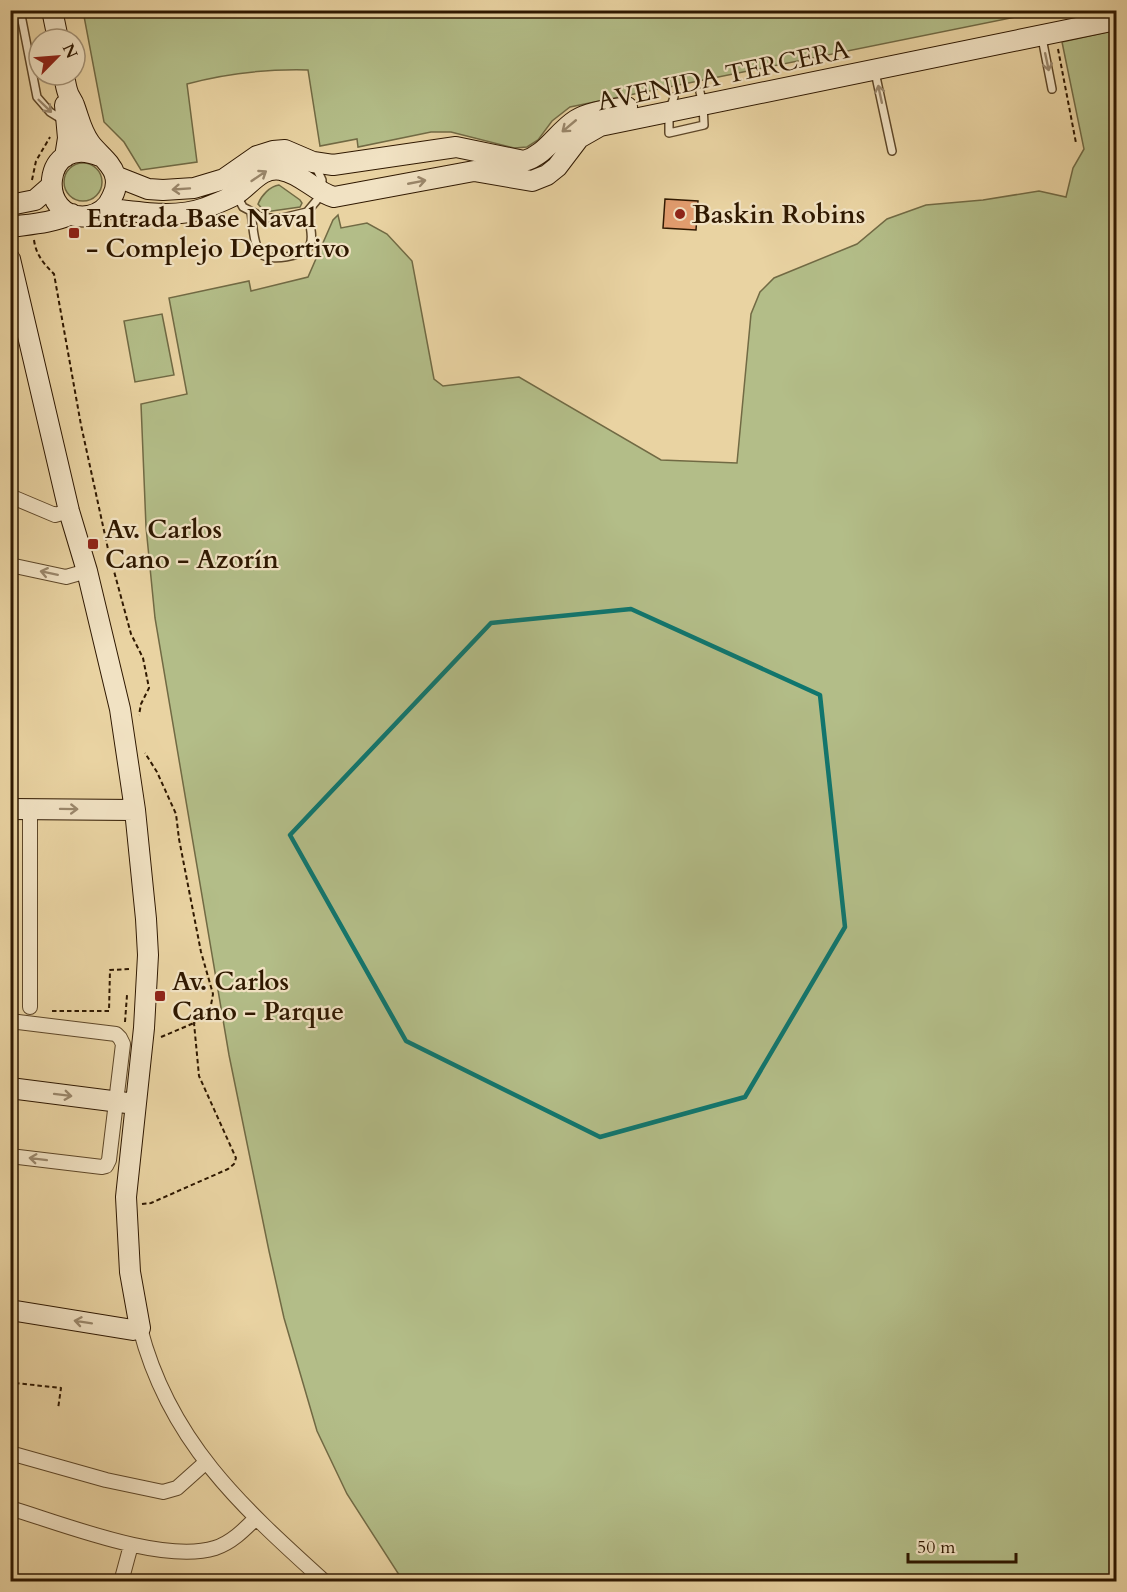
<svg xmlns="http://www.w3.org/2000/svg" width="1127" height="1592" viewBox="0 0 1127 1592" font-family="Cardo,serif">
  <style>
    .green { fill: #b3bd88; stroke: #716a44; stroke-width: 1.5 }
    .building { fill: #e39d6f; stroke: #2f1800; stroke-width: 1.5 }
    .lines { fill: none; stroke-linecap: round; stroke-linejoin: round }
    .lane-casing { stroke: #5e4728; stroke-width: 10 }
    .street-casing { stroke: #5e4728; stroke-width: 16 }
    .secondary-casing { stroke: #2f1800; stroke-width: 22 }
    .path { stroke: #2f1800; stroke-width: 2; stroke-dasharray: 4.5 3; stroke-linecap: butt }
    .lane { stroke: #f1e2c3; stroke-width: 7 }
    .street { stroke: #f1e2c3; stroke-width: 14 }
    .secondary { stroke: #f1e2c3; stroke-width: 20 }
    .oneway { stroke: #9a876b }
    .marked { fill: none; stroke: #0f766e; stroke-width: 4.5; stroke-linejoin: round }
    .poi-dot { fill: #8f2418; stroke: #f1e2c3; stroke-width: 2 }
    .labels { text-anchor: middle; stroke-width: 4.5; stroke-linejoin: round; paint-order: stroke }
    .street-label { font-size: 26px; fill: #2f1800; stroke: #f1e2c3 }
    .poi-label { font-size: 26px; font-weight: bold; fill: #2f1800; stroke: #f1e2c3; text-anchor: start }
  </style>
  <rect width="100%" height="100%" fill="#e9d3a2"/>
  <filter id="stains"><feTurbulence type="fractalNoise" baseFrequency=".00333" numOctaves="4"/><feColorMatrix values="0 0 0 0 .2 0 0 0 0 .09 0 0 0 0 .02 0 0 0 .5 -.17"/></filter>
  <radialGradient id="worn" r=".72"><stop offset=".6" stop-color="#630" stop-opacity="0"/><stop offset="1" stop-color="#630" stop-opacity=".3"/></radialGradient>
  <path class="green" d="M83 11V10L1045 11 570 107 552 121 538 140 527 147 514 148 451 132H431L358 147 357 139 320 146 308 70C267 69 227 73 187 84L197 162 141 170 124 142 104 122Z
    M1116 30V1581H403L347 1494 317 1431 284 1318 269 1251 229 1055 155 618 146 527 141 404 187 394 169 298 249 281 251 291 308 277 333 220 338 215 341 228 367 223 387 234 412 261 434 379 443 386 519 377 661 460 737 463 751 314 760 292 774 278 857 244 887 219 926 205 983 200 1039 191 1066 197 1073 168 1084 149 1062 42Z
    M64 182a19 19 0 1 1 38 0a19 19 0 1 1-38 0Z
    M279 185 300 200 302 203 300 207 265 212 258 204C261 196 270 186 279 185Z
    M162 314 174 375 135 382 124 321Z"/>
  <path class="building" d="M665 199 698 201 696 230 663 228Z"/>
  <g class="lines">
    <defs>
      <path id="lane" d="M20 10 37 97 50 112 63 120
        M1042 38 1052 89
        M875 72 892 151
        M674 97 669 112V133L704 125 703 105 700 92
        M237 196 243 207 264 218H282L307 212 322 194V180L316 167
        M251 212C253 224 253 243 260 253 268 263 306 256 310 245 314 235 309 222 307 212"/>
      <path id="street" d="M10 496 55 515 69 511
        M10 565 66 577 87 571
        M30 809V1007
        M10 1021 116 1034 120 1038 123 1044 109 1160 106 1166 102 1167 10 1156
        M140 1328C169 1441 241 1506 325 1582
        M10 1453 106 1480 163 1492 177 1488 205 1463
        M10 1508C63 1524 163 1564 215 1548 231 1543 244 1530 255 1519
        M121 1582 131 1545"/>
      <path id="secondary" d="M52 10 58 39
        M64 75C65 81 66 88 68 93 69 97 73 101 74 105 79 118 81 131 90 143 98 154 111 162 115 175 117 183 116 190 112 197 108 207 99 214 88 216 35 223 41 131 100 156
        M65 157 68 138 65 105
        M115 176 148 189 163 190 194 188 224 179 257 156 273 151 285 150 313 162 333 165 456 147 524 161C546 155 557 132 576 120 590 111 611 110 627 107
        M10 205 35 200 51 186
        M105 208C138 212 174 219 205 208 215 204 226 200 235 195 250 186 261 166 281 170 301 173 315 192 334 197L474 171 532 181 547 175 557 167 579 138 600 126 1116 20
        M10 227C32 224 52 223 72 214
        M10 259 69 511 87 571 120 709 135 810 146 919 148 955 144 1028 126 1197 130 1272 140 1328 133 1330 10 1310
        M10 809 135 810
        M10 1088 135 1104"/>
    </defs>
    <use href="#lane" class="lane-casing"/>
    <use href="#street" class="street-casing"/>
    <use href="#secondary" class="secondary-casing"/>
    <path class="path" d="M1058 49 1076 143
      M32 180 36 161 50 137
      M34 240C36 255 44 264 54 274L81 425 108 549 131 634 143 658 149 688 141 704 139 715
      M52 1011H109L110 970 129 969V972
      M125 1022 127 995
      M161 1037 194 1023
      M142 1204 151 1203 228 1169 234 1164 236 1158 199 1076 194 1023 205 1017 211 1005 213 994 201 952 179 839 176 814 157 772 145 753
      M15 1383 61 1388 58 1409"/>
    <use href="#lane" class="lane"/>
    <use href="#street" class="street"/>
    <use href="#secondary" class="secondary"/>
  </g>
  <defs><path id="oneway-shaft" d="M-6 0H5M1.5-3L5.5 0L1.5 3" fill="none" stroke-width="1.6" stroke-linecap="round" stroke-linejoin="round" transform="scale(1.5)"/></defs>
  <g class="oneway">
    <use href="#oneway-shaft" transform="translate(1047 62) rotate(78)"/>
    <use href="#oneway-shaft" transform="translate(880 94) rotate(-102)"/>
    <use href="#oneway-shaft" transform="translate(45 106) rotate(44)"/>
    <use href="#oneway-shaft" transform="translate(569 126) rotate(140)"/>
    <use href="#oneway-shaft" transform="translate(259 176) rotate(-34)"/>
    <use href="#oneway-shaft" transform="translate(417 182) rotate(-11)"/>
    <use href="#oneway-shaft" transform="translate(181 189) rotate(176)"/>
    <use href="#oneway-shaft" transform="translate(49 573) rotate(-168)"/>
    <use href="#oneway-shaft" transform="translate(69 809) rotate(1)"/>
    <use href="#oneway-shaft" transform="translate(63 1095) rotate(7)"/>
    <use href="#oneway-shaft" transform="translate(38 1159) rotate(-173)"/>
    <use href="#oneway-shaft" transform="translate(83 1322) rotate(-171)"/>
  </g>
  <path class="marked" d="M631 609 820 695 845 927 745 1097 600 1137 406 1041 290 835 491 623Z"/>
  <g class="poi-dot">
    <circle cx="680" cy="214" r="6"/>
    <rect x="68" y="227" width="12" height="12" rx="3"/>
    <rect x="87" y="538" width="12" height="12" rx="3"/>
    <rect x="154" y="990" width="12" height="12" rx="3"/>
  </g>
  <g class="labels">
    <g class="street-label">
      <text transform="translate(723 75) rotate(-12)" y="9">AVENIDA TERCERA</text>
    </g>
    <g class="poi-label">
      <text x="692" y="223">Baskin Robins</text>
      <text x="86" y="227">Entrada Base Naval<tspan x="86" dy="30">- Complejo Deportivo</tspan></text>
      <text x="105" y="538">Av. Carlos<tspan x="105" dy="30">Cano - Azorín</tspan></text>
      <text x="172" y="990">Av. Carlos<tspan x="172" dy="30">Cano - Parque</tspan></text>
    </g>
  </g>
  <rect width="1127" height="1592" fill="none" stroke="#e9d3a2" stroke-width="36"/>
  <rect x="12" y="12" width="1103" height="1568" fill="none" stroke="#2f1800" stroke-width="3"/>
  <rect x="18" y="18" width="1091" height="1556" fill="none" stroke="#2f1800" stroke-width="1.5"/>
  <g transform="translate(57 57) rotate(65)"><circle r="28" fill="#f1e2c3" stroke="#a39175" stroke-width="1.5"/>
  <path d="M0-4.5L10 22L0 15L-10 22Z" fill="#8f2418"/>
  <text y="-9" font-size="16" font-weight="bold" text-anchor="middle" fill="#2f1800">N</text>
  </g>
  <path d="M908 1553v9h108v-9" fill="none" stroke="#2f1800" stroke-width="3"/>
  <text x="917" y="1553" font-size="18" fill="#2f1800" stroke="#f1e2c3" stroke-width="4.5" paint-order="stroke">50 m</text>
  <rect width="100%" height="100%" filter="url(#stains)"/>
  <rect width="100%" height="100%" fill="url(#worn)"/>
</svg>
